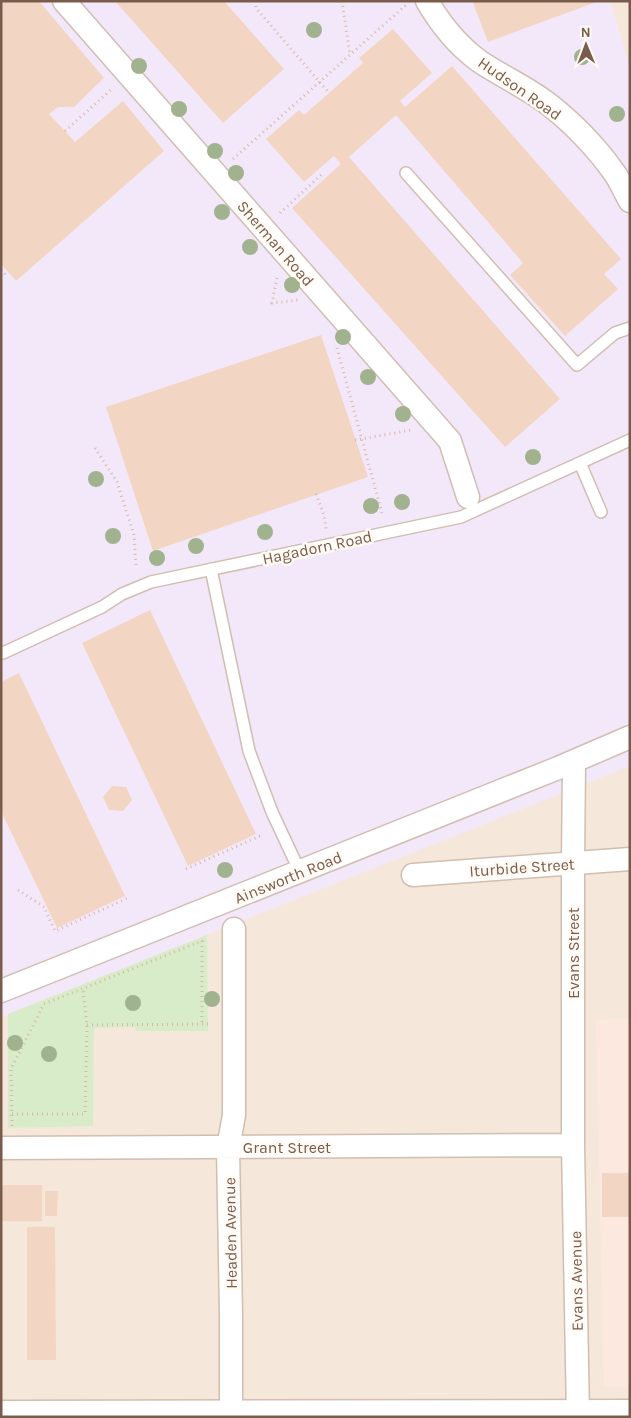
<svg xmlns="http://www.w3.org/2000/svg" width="631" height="1418" viewBox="0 0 631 1418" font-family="Karla,sans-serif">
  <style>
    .residential { fill: #f5e8da }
    .commercial { fill: #fde8e0 }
    .education { fill: #f3e8fa }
    .green { fill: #d8ecc9 }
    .building { fill: #f3d5c3 }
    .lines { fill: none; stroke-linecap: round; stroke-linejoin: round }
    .lane-casing { stroke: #d1beb0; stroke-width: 14 }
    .street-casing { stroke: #d1beb0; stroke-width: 25 }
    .path { stroke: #d9b8a5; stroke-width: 3; stroke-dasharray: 1 4; stroke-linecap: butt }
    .lane { stroke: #fff; stroke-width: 11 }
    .street { stroke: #fff; stroke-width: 22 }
    .tree { fill: #a0b28e }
    .labels { text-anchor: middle; stroke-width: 5; stroke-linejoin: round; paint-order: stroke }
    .street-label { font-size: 16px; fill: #7a5c4d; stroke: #fffaf3 }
  </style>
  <rect width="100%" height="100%" fill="#fdf6ec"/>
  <path class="residential" d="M1 1H630V1417H1Z"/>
  <path class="commercial" d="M630 1018V1387L604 1386 596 1020Z"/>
  <path class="education" d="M1 1H610L630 67V766L1 1017Z"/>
  <path class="green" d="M207 935 208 1031H136L135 1027 94 1028 93 1126 8 1128V1014Z"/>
  <path class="building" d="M1 1H39L104 78 74 107H58L49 114 75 142 123 101 164 151 16 281 1 264Z
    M115 1H224L284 69 223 123Z
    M477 1H599L488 42 473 3Z
    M393 29 432 73 400 101 405 107 452 66 621 259 604 274 618 289 565 336 510 275 523 263 396 115 349 157 560 399 505 447 292 208 341 164 334 156 304 182 266 139 299 110 304 115 363 63 359 58Z
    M321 335 368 477 153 551 106 407Z
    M150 610 256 834 188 866 82 643Z
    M19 673 125 896 57 928 1 811V682Z
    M112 786 126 787 132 800 123 811 109 810 103 797Z
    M602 1173H630V1217H602Z
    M1 1185H42V1221H1Z
    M45 1191H58L57 1216H45Z
    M27 1227H55L56 1360H27Z"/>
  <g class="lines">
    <defs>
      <path id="lane" d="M406 173 577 365 615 333 630 328
        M580 463 601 512
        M211 569 249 751 272 812 300 872
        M3 653 102 607 122 594 151 582 461 517 630 440"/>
      <path id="street" d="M64 1 450 441 468 497
        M427 1C441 25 457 45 479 61 501 76 526 87 547 103 571 121 596 147 613 171 620 180 624 191 630 201
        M574 762 573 864V1145L578 1417
        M413 875 630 859
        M1 991 558 768 630 737
        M1 1148 573 1145
        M1 1412 630 1411
        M231 1417V1315L228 1148 234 1115V929"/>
    </defs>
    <use href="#lane" class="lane-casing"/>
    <use href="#street" class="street-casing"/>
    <path class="path" d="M255 1 256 8 329 93
      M342 1 350 55
      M65 131 113 88
      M233 159 406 5
      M280 213 322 174
      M1 270 8 277
      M277 278 272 303 298 300
      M337 348 383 517
      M355 440 411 430
      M95 448 117 482 134 535 136 567
      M316 494 324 515 326 529
      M186 869 262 835
      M18 890 44 907 55 931 130 897
      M87 1025 212 1024
      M12 1114H85L87 1025 83 989
      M12 1126 11 1069 44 1004 202 941V1024"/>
    <use href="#lane" class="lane"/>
    <use href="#street" class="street"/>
  </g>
  <g class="tree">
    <circle cx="314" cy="30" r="8"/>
    <circle cx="582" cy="57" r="8"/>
    <circle cx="139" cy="66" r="8"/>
    <circle cx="179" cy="109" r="8"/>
    <circle cx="617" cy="114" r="8"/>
    <circle cx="215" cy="151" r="8"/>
    <circle cx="236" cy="173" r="8"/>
    <circle cx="222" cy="212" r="8"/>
    <circle cx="250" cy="247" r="8"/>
    <circle cx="292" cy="285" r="8"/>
    <circle cx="343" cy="337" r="8"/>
    <circle cx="368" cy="377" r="8"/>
    <circle cx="403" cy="414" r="8"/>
    <circle cx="533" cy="457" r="8"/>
    <circle cx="96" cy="479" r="8"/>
    <circle cx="402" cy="502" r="8"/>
    <circle cx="371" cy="506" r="8"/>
    <circle cx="265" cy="532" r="8"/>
    <circle cx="113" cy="536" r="8"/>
    <circle cx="196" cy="546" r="8"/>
    <circle cx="157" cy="558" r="8"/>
    <circle cx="225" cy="870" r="8"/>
    <circle cx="212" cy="999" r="8"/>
    <circle cx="133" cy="1003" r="8"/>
    <circle cx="15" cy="1043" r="8"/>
    <circle cx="49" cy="1054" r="8"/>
  </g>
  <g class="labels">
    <g class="street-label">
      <text transform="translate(520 88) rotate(35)" y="6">Hudson Road</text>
      <text transform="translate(276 243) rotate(49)" y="6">Sherman Road</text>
      <text transform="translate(317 547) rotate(-12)" y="6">Hagadorn Road</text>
      <text transform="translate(522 867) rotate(-4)" y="6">Iturbide Street</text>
      <text transform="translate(288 877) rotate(-22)" y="6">Ainsworth Road</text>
      <text transform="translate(573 953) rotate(-90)" y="6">Evans Street</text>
      <text x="287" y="1153">Grant Street</text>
      <text transform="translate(230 1233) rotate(-91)" y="6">Headen Avenue</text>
      <text transform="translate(576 1281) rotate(-91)" y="6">Evans Avenue</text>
    </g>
  </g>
  <rect width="631" height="1418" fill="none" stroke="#7a5c4d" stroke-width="5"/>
  <g transform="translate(586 45) rotate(359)" stroke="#fffaf3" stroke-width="4" paint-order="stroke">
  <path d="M0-4L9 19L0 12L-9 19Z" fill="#7a5c4d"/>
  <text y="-8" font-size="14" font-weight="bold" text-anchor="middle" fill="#7a5c4d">N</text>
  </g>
</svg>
